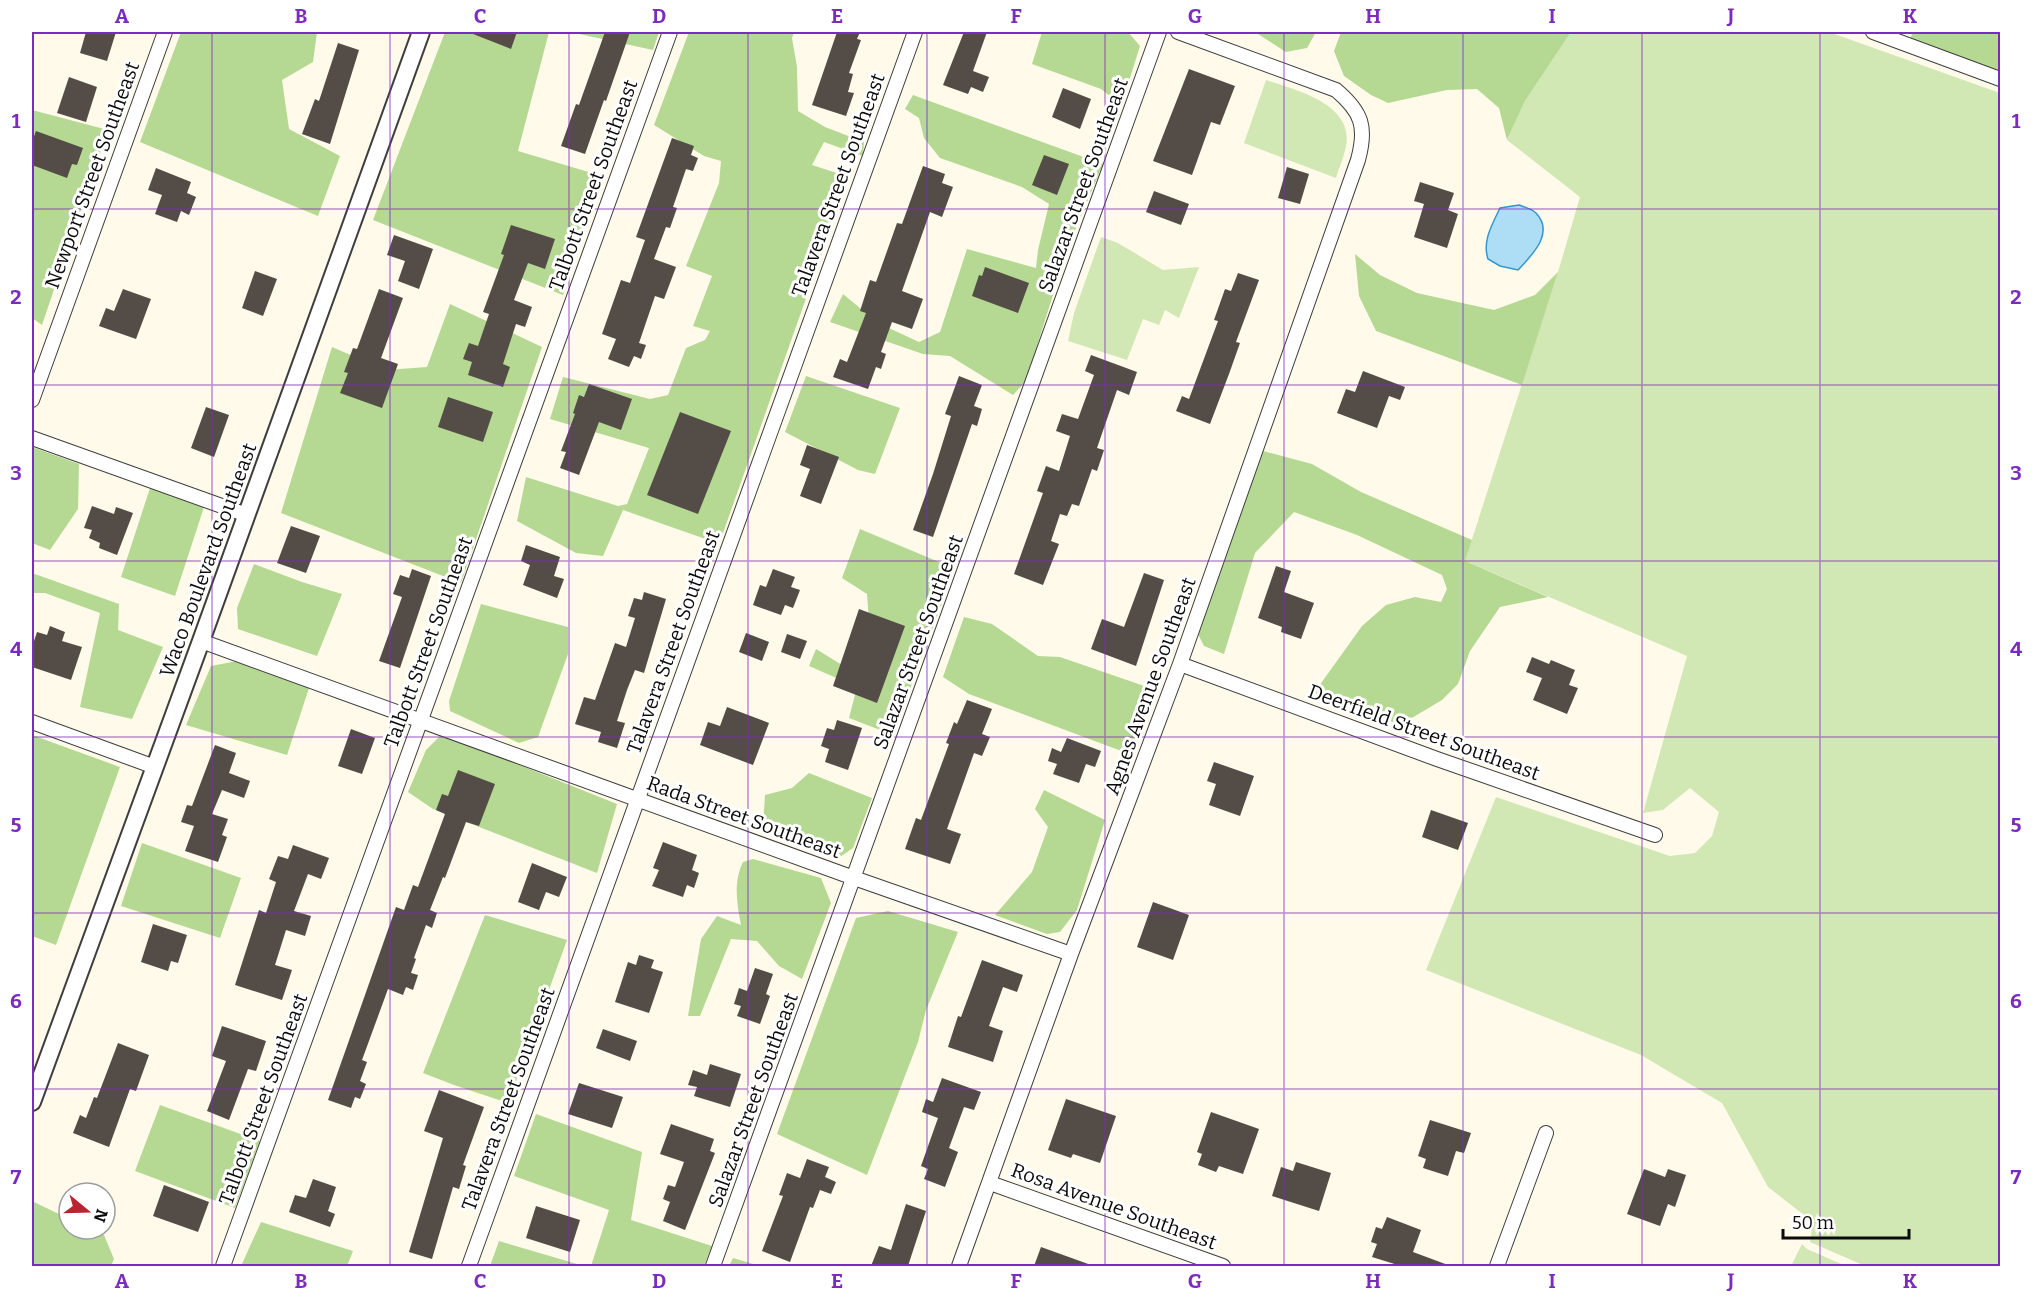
<svg xmlns="http://www.w3.org/2000/svg" width="2032" height="1298" viewBox="0 0 2032 1298" font-family="Bitter,serif">
  <style>
    .green { fill: #d1e8b4 }
    .forest { fill: #b5d993 }
    .water { fill: #aedef6; stroke: #3596cd; stroke-width: 1.5 }
    .building { fill: #544c47 }
    .lines { fill: none; stroke-linecap: round; stroke-linejoin: round }
    .minor-casing { stroke: #3e3e3e; stroke-width: 16 }
    .tertiary-casing { stroke: #3e3e3e; stroke-width: 20 }
    .minor { stroke: #fff; stroke-width: 14 }
    .tertiary { stroke: #fff; stroke-width: 16 }
    .grid { fill: none; stroke: #7b2cbf; stroke-width: 1.5; stroke-opacity: 0.55 }
    .labels { text-anchor: middle; stroke-width: 6; stroke-linejoin: round; paint-order: stroke }
    .street-label { font-size: 20px; fill: #0b0b0b; stroke: #fff }
    .neatline { fill: none; stroke: #7b2cbf; stroke-width: 2 }
    .grid-label { font-size: 20px; text-anchor: middle; font-weight: bold; fill: #7b2cbf }
  </style>
  <rect width="100%" height="100%" fill="#fffae9"/>
  <path class="green" d="M1571 32H1829L2000 93V1266H1865L1810 1242 1813 1222 1768 1187 1722 1103 1641 1055 1426 970 1496 797 1670 856 1695 853 1712 836 1719 812 1690 788 1663 810 1643 813 1687 656 1465 561 1558 272 1580 197 1507 140 1525 101Z
    M1266 80C1296 90 1354 104 1346 146 1344 157 1339 168 1336 178L1244 143Z
    M1101 237 1118 243 1163 270 1199 267 1179 318 1165 310 1159 325 1143 319 1127 360 1068 341 1074 313Z
    M1802 1244 1807 1249 1846 1266H1791Z"/>
  <path class="forest" d="M181 32H317L313 62 282 80 289 129 340 156 318 216 140 142Z
    M445 32H549L518 151 602 176 563 295 373 220Z
    M570 32H659L653 50Z
    M689 32H794L792 38 797 67 798 111 825 127 864 142 863 156 824 142 812 165 849 177 723 533 714 542 623 510 603 556 576 553 517 521 526 477 618 506 627 504 649 448 550 419 563 377 650 399 668 395 686 348 705 340 710 331 693 326 712 276 686 266 719 183 721 161 704 156 654 125Z
    M1042 32H1128L1140 46 1130 78 1116 101 1101 89 1032 64Z
    M1261 32H1316L1307 48 1286 52 1258 34Z
    M1341 32H1571L1525 101 1507 140 1499 108 1477 89 1447 90 1388 103 1371 95 1344 76 1334 51Z
    M1913 32H2000V71L1910 39Z
    M913 95 1103 164 1068 247 1026 381 1013 395 950 356 923 354 830 322 843 294 878 323 919 342 940 332 967 249 1036 268 1038 250 1049 204 1022 187 940 158 924 138 919 118 905 109Z
    M32 110 108 130 42 325 32 318Z
    M1355 254 1380 275 1417 293 1494 310 1535 295 1558 272 1522 385 1376 331 1359 296Z
    M450 304 542 347 461 583 281 513 332 347 386 370 427 367Z
    M806 376 900 408 875 474 858 470 785 432Z
    M32 447 79 464 78 509 50 550 32 543Z
    M1263 451 1312 464 1361 492 1472 540 1465 561 1548 597 1500 607 1470 651 1458 684 1442 700 1400 725 1314 693 1362 626 1386 605 1415 597 1441 602 1447 589 1442 575 1357 535 1294 512 1255 553 1224 654 1204 646 1198 634Z
    M150 488 204 507 175 596 121 577Z
    M860 529 951 567 948 587 893 735 849 718 857 687 809 666 816 649 855 673 871 650 867 594 842 578Z
    M254 564 302 582 342 594 317 656 238 629 237 608Z
    M32 573 119 604 118 630 163 647 132 719 80 707 100 613 45 593H32Z
    M481 604 568 627V654L538 737 519 743 450 711 449 701Z
    M964 617 992 624 1038 656 1060 657 1156 690 1132 755 969 694 943 677Z
    M237 661 309 688 287 755 186 725 211 666Z
    M442 734 617 804 597 873 433 809 408 792 426 750Z
    M32 735 120 767 56 945 32 936Z
    M809 773 872 798 853 848 840 857 763 825 765 795 792 788Z
    M1044 790 1105 820 1077 910 1060 932 1047 934 995 915 1032 872 1048 827 1035 809Z
    M142 843 241 878 220 938 121 906Z
    M753 859 821 878 831 903 802 979 779 966 757 941 731 939 700 1016H688L701 939 717 916 741 925C737 904 733 882 743 862Z
    M888 911 958 932 926 1010 918 1042 867 1175 777 1134 856 918Z
    M485 915 567 940 508 1103 454 1085 423 1073Z
    M160 1105 260 1141 235 1208 135 1171Z
    M536 1114 642 1152 631 1220 712 1246 704 1266H591L609 1210 514 1176Z
    M32 1201 69 1219V1229H91L104 1235 114 1259 111 1266H32Z
    M261 1222 353 1251 347 1266H241Z
    M499 1241 584 1266H490Z
    M733 1258 760 1266H729Z"/>
  <path class="water" d="M1519 205C1524 207 1532 209 1536 213 1555 233 1532 255 1518 270L1500 266 1488 259C1482 241 1492 225 1500 208Z"/>
  <path class="building" d="M86 32H116L107 61 80 53Z
    M468 32H517L511 49Z
    M605 32H630L606 101 604 100 585 154 561 146 576 104 579 105Z
    M837 32H860L857 39 861 40 849 73 853 74 848 92 854 93 846 116 812 105Z
    M964 32H987L973 71 989 77 983 92 971 87 968 94 943 85Z
    M338 43 359 50 330 144 302 134 315 99 319 101Z
    M1189 69 1235 86 1220 125 1211 122 1192 175 1153 161Z
    M69 77 97 87 86 122 57 113Z
    M1063 88 1091 99 1080 129 1052 117Z
    M36 131 83 148 77 165 72 164 67 178 32 165V142Z
    M672 138 694 146 691 155 698 158 693 171 686 169 673 207 677 208 670 228 666 227 654 259 676 267 664 299 655 296 639 343 646 345 641 359 634 356 629 367 608 359 616 339 602 334 621 280 630 283 645 240 636 237Z
    M1044 155 1069 164 1057 195 1032 185Z
    M923 166 945 174 942 183 953 187 942 217 930 212 902 291 923 299 912 329 892 322 881 352 886 354 881 369 876 367 868 389 833 377 840 359 847 362 866 313 860 311 870 280 876 282 897 223 902 224Z
    M1287 167 1309 174 1300 204 1278 198Z
    M156 168 191 182 187 193 196 197 189 215 181 211 177 222 155 214 162 195 148 190Z
    M1420 182 1454 193 1448 210 1458 214 1447 248 1414 237 1424 204 1414 201Z
    M1154 191 1189 204 1181 225 1146 212Z
    M511 225 555 239 545 269 528 263 514 300 532 307 525 327 516 324 503 364 510 367 503 387 468 375 472 362 463 359 469 343 478 346 489 314 483 312 504 255 501 254Z
    M394 235 433 249 419 289 398 281 405 261 387 255Z
    M985 267 1029 283 1018 313 972 296 979 275 982 276Z
    M255 271 277 279 263 316 242 308Z
    M1238 273 1259 280 1236 342 1240 343 1229 374 1210 424 1176 411 1182 396 1189 399 1218 321 1214 320 1225 289 1231 291Z
    M123 289 151 299 136 339 99 326 106 308 114 311Z
    M379 289 403 298 381 358 398 364 382 408 340 393 348 373 344 372 353 348 357 349Z
    M1091 355 1137 372 1129 395 1117 390 1097 448 1104 450 1097 471 1092 469 1079 506 1072 504 1067 516 1060 514 1051 541 1059 544 1043 585 1014 574 1043 493 1037 491 1046 466 1059 471 1070 436 1056 431 1062 414 1078 419 1094 375 1085 371Z
    M1363 371 1405 387 1400 400 1389 396 1377 428 1337 413 1346 389 1355 392Z
    M959 376 982 385 974 406 982 409 977 426 972 424 933 537 913 530 933 474 951 416 945 414Z
    M589 384 632 399 621 430 599 422 579 475 560 468 566 452 561 451 575 414 573 413 579 395 584 397Z
    M448 397 493 412 483 442 438 427Z
    M206 407 229 415 214 457 191 448Z
    M680 412 731 431 698 514 647 495Z
    M807 445 839 457 821 504 800 496 810 469 800 465Z
    M92 506 114 514 116 507 133 513 117 555 99 548 100 543 89 538 92 530 84 528Z
    M291 526 320 536 306 573 277 563Z
    M526 545 560 557 554 576 564 579 557 598 523 585 530 565 521 561Z
    M1276 566 1291 571 1284 592 1314 603 1301 639 1281 632 1282 627 1258 618Z
    M412 569 431 576 400 668 379 661 402 597 393 594 400 575 409 578Z
    M773 569 795 577 791 587 800 590 793 608 785 605 781 615 753 605 760 585 766 587Z
    M1144 573 1164 580 1136 666 1091 649 1102 619 1124 627Z
    M644 592 666 599 644 673 635 670 627 690 617 721 625 723 617 748 598 742 601 732 575 724 584 697 595 700 615 643 626 647 635 618 628 616 634 598 642 600Z
    M859 609 905 626 877 703 833 686Z
    M50 626 65 632 62 641 82 647 71 680 32 667V647L37 632 47 635Z
    M746 633 769 642 762 661 739 652Z
    M787 634 807 641 800 659 781 652Z
    M1532 657 1549 664 1551 660 1575 670 1569 685 1578 688 1567 714 1533 700 1542 678 1526 672Z
    M967 700 992 709 982 734 990 737 982 756 974 753 947 829 961 834 950 864 905 849 916 818 921 820 949 744 946 743 954 722 957 724Z
    M727 707 769 723 753 765 700 745 708 722 720 726Z
    M837 720 862 728 848 770 825 762 829 749 821 746 827 728 834 730Z
    M351 729 375 738 362 774 338 766Z
    M1067 738 1101 751 1095 767 1086 764 1079 783 1053 774 1057 764 1048 761 1052 748 1061 752Z
    M215 745 236 753 229 773 250 781 244 798 222 790 212 814 228 819 222 835 227 837 218 862 185 851 194 826 181 822 187 805 192 806Z
    M1214 762 1254 776 1240 816 1209 805 1216 784 1207 781Z
    M458 770 495 784 479 826 466 822 445 878 443 877 430 910 437 913 432 928 426 925 414 958 416 959 411 973 418 975 413 990 406 987 403 995 388 989 362 1060 367 1062 360 1081 366 1084 360 1099 355 1097 351 1108 328 1100 396 907 404 910 413 885 418 887 445 814 436 810 442 794 448 796Z
    M1431 810 1468 823 1458 850 1422 837Z
    M663 842 697 855 692 870 699 873 694 888 687 885 683 897 652 886 659 870 653 868Z
    M293 845 329 858 321 879 308 874 294 911 311 916 305 936 286 930 275 965 292 970 282 1000 235 985 259 910 266 913 276 882 269 879 278 856 288 859Z
    M532 863 567 877 559 897 546 892 539 910 518 902Z
    M1153 902 1189 915 1173 960 1137 947Z
    M153 924 187 935 178 963 171 961 168 971 141 962Z
    M639 955 654 960 651 968 663 972 649 1013 615 1002 628 962 636 965Z
    M982 960 1023 975 1017 992 1003 987 989 1026 1003 1031 993 1062 948 1047 958 1016 961 1017Z
    M755 968 773 974 766 994 770 996 760 1024 737 1016 741 1006 734 1004 739 988 747 991Z
    M222 1026 266 1041 256 1071 248 1069 229 1120 207 1111 226 1061 212 1056Z
    M603 1029 637 1041 630 1061 596 1048Z
    M118 1043 149 1055 136 1091 130 1089 109 1147 73 1133 80 1115 86 1118 94 1097 97 1098Z
    M710 1064 741 1074 730 1107 694 1096 697 1087 688 1085 693 1070 707 1075Z
    M942 1078 981 1092 974 1110 964 1107 949 1148 958 1152 945 1187 924 1179 928 1169 921 1166 938 1118 922 1112 926 1099 933 1102Z
    M579 1083 623 1097 612 1128 568 1114Z
    M439 1090 484 1107 463 1165 466 1166 459 1189 453 1187 432 1259 409 1252 443 1138 424 1131Z
    M1066 1099 1116 1116 1100 1163 1073 1154 1071 1158 1048 1150Z
    M1211 1112 1259 1129 1243 1174 1219 1166 1216 1172 1198 1165 1202 1154 1197 1152Z
    M1430 1120 1471 1133 1464 1153 1456 1151 1448 1176 1423 1168 1426 1159 1418 1156Z
    M671 1124 714 1139 710 1151 715 1153 685 1230 663 1221 670 1202 663 1199 668 1185 675 1187 684 1162 660 1154Z
    M807 1159 829 1167 825 1177 836 1182 831 1194 820 1190 813 1208 810 1207 790 1262 762 1251 783 1196 779 1195 787 1173 800 1178Z
    M1296 1162 1331 1173 1319 1211 1272 1196 1281 1167 1293 1171Z
    M1644 1169 1665 1177 1668 1169 1686 1175 1675 1207 1668 1204 1660 1226 1627 1214Z
    M313 1179 336 1187 328 1211 335 1214 330 1227 289 1212 295 1195 306 1198Z
    M164 1185 209 1202 198 1232 153 1216Z
    M906 1204 926 1211 908 1266H871L879 1246 891 1250Z
    M536 1206 580 1220 570 1252 526 1238Z
    M1387 1217 1421 1230 1413 1252 1448 1265V1266H1401L1372 1257 1377 1244 1371 1242 1376 1227 1382 1229Z
    M1041 1247 1091 1265V1266H1034Z"/>
  <g class="lines">
    <defs>
      <path id="minor" d="M1873 32 2000 79
        M32 400 165 32
        M32 438 247 515
        M201 641 854 878 1071 954
        M1180 664 1437 759 1655 835
        M32 722 155 767
        M990 1183 1223 1266
        M223 1266 670 32
        M469 1266 915 32
        M713 1266 1159 32
        M959 1266 1071 954 1180 664 1358 160C1367 127 1362 112 1336 90L1178 32
        M1497 1266 1546 1133"/>
      <path id="tertiary" d="M32 1102 201 641 421 32"/>
    </defs>
    <use href="#minor" class="minor-casing"/>
    <use href="#tertiary" class="tertiary-casing"/>
    <use href="#minor" class="minor"/>
    <use href="#tertiary" class="tertiary"/>
  </g>
  <path class="grid" d="M212 32V1266M390 32V1266M569 32V1266M748 32V1266M927 32V1266M1105 32V1266M1284 32V1266M1463 32V1266M1642 32V1266M1820 32V1266M32 209H2000M32 385H2000M32 561H2000M32 737H2000M32 913H2000M32 1089H2000"/>
  <g class="labels">
    <g class="street-label">
      <text transform="translate(92 175) rotate(-70)" y="7">Newport Street Southeast</text>
      <text transform="translate(593 185) rotate(-70)" y="7">Talbott Street Southeast</text>
      <text transform="translate(838 185) rotate(-70)" y="7">Talavera Street Southeast</text>
      <text transform="translate(1083 185) rotate(-70)" y="7">Salazar Street Southeast</text>
      <text transform="translate(208 560) rotate(-70)" y="7">Waco Boulevard Southeast</text>
      <text transform="translate(428 642) rotate(-70)" y="7">Talbott Street Southeast</text>
      <text transform="translate(673 642) rotate(-70)" y="7">Talavera Street Southeast</text>
      <text transform="translate(918 642) rotate(-70)" y="7">Salazar Street Southeast</text>
      <text transform="translate(1150 686) rotate(-70)" y="7">Agnes Avenue Southeast</text>
      <text transform="translate(1424 732) rotate(20)" y="7">Deerfield Street Southeast</text>
      <text transform="translate(744 817) rotate(20)" y="7">Rada Street Southeast</text>
      <text transform="translate(263 1099) rotate(-70)" y="7">Talbott Street Southeast</text>
      <text transform="translate(508 1099) rotate(-70)" y="7">Talavera Street Southeast</text>
      <text transform="translate(753 1100) rotate(-70)" y="7">Salazar Street Southeast</text>
      <text transform="translate(1114 1206) rotate(20)" y="7">Rosa Avenue Southeast</text>
    </g>
  </g>
  <rect width="2032" height="1298" fill="none" stroke="#ffffff" stroke-width="66"/>
  <g transform="translate(87 1211) rotate(109)"><circle r="28" fill="#ffffff" stroke="#9d9d9d" stroke-width="1.5"/>
  <path d="M0-4.5L10 22L0 15L-10 22Z" fill="#ba2431"/>
  <text y="-9" font-size="16" font-weight="bold" text-anchor="middle" fill="#0b0b0b">N</text>
  </g>
  <path d="M1783 1229v9h126v-9" fill="none" stroke="#0b0b0b" stroke-width="3"/>
  <text x="1792" y="1229" font-size="18" fill="#0b0b0b" stroke="#ffffff" stroke-width="4.5" paint-order="stroke">50 m</text>
  <rect x="33" y="33" width="1966" height="1232" class="neatline"/>
  <g class="grid-label">
    <text x="122" y="23">A</text>
    <text x="301" y="23">B</text>
    <text x="480" y="23">C</text>
    <text x="659" y="23">D</text>
    <text x="837" y="23">E</text>
    <text x="1016" y="23">F</text>
    <text x="1195" y="23">G</text>
    <text x="1373" y="23">H</text>
    <text x="1552" y="23">I</text>
    <text x="1731" y="23">J</text>
    <text x="1910" y="23">K</text>
    <text x="16" y="128">1</text>
    <text x="2016" y="128">1</text>
    <text x="16" y="304">2</text>
    <text x="2016" y="304">2</text>
    <text x="16" y="480">3</text>
    <text x="2016" y="480">3</text>
    <text x="16" y="656">4</text>
    <text x="2016" y="656">4</text>
    <text x="16" y="832">5</text>
    <text x="2016" y="832">5</text>
    <text x="16" y="1008">6</text>
    <text x="2016" y="1008">6</text>
    <text x="16" y="1184">7</text>
    <text x="2016" y="1184">7</text>
    <text x="122" y="1288">A</text>
    <text x="301" y="1288">B</text>
    <text x="480" y="1288">C</text>
    <text x="659" y="1288">D</text>
    <text x="837" y="1288">E</text>
    <text x="1016" y="1288">F</text>
    <text x="1195" y="1288">G</text>
    <text x="1373" y="1288">H</text>
    <text x="1552" y="1288">I</text>
    <text x="1731" y="1288">J</text>
    <text x="1910" y="1288">K</text>
  </g>
</svg>
